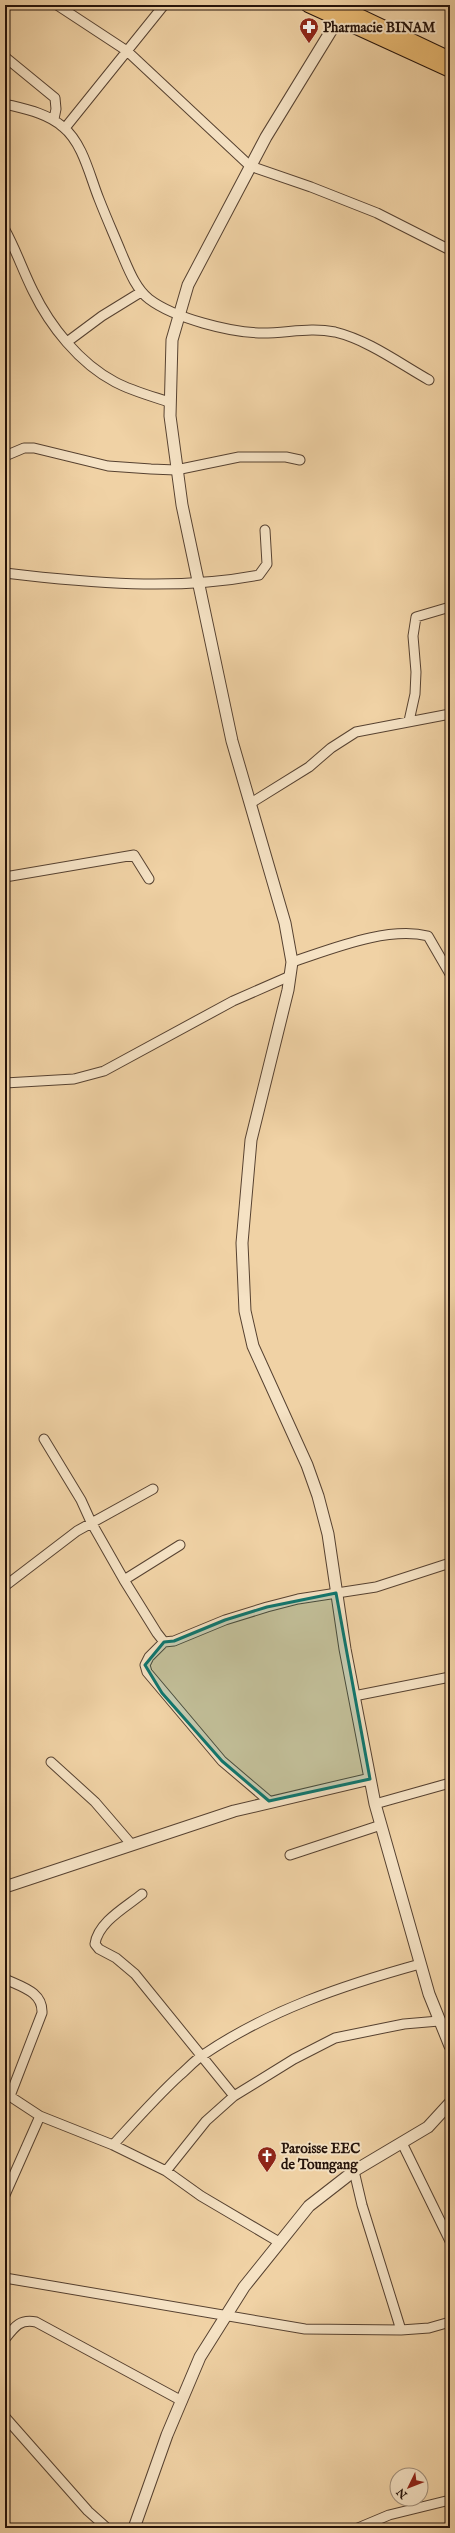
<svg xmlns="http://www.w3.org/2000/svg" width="455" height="2533" viewBox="0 0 455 2533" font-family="'IM FELL English',serif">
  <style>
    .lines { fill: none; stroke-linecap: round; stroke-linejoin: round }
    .minor-casing { stroke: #574231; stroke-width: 11 }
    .tertiary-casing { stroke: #574231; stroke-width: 13 }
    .trunk-casing { stroke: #24120a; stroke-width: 16 }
    .minor { stroke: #f5e2c4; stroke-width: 9 }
    .tertiary { stroke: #f5e2c4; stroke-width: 11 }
    .trunk { stroke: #e8b972; stroke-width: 14 }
    .marked { fill: #0f766e; fill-opacity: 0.2; stroke: #0f766e; stroke-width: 3; stroke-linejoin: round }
    .labels { text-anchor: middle; stroke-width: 4; stroke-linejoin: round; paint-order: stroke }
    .poi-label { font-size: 14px; font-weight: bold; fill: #24120a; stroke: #f5e2c4; text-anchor: start }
  </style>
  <rect width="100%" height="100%" fill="#f0d2a5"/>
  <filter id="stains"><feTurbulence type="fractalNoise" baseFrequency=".005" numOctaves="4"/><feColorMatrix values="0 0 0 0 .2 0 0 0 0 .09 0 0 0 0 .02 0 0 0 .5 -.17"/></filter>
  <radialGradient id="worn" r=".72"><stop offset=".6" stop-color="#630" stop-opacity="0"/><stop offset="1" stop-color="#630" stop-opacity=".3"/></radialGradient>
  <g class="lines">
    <defs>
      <path id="minor" d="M57 5 127 51 250 166 311 187 377 213 450 250
        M5 57 55 98 56 109 54 119
        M5 104C25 109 47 113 63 127 83 143 90 177 99 199 106 217 114 235 121 252 128 268 135 288 149 299 174 318 231 333 263 333 288 333 310 327 335 332 368 340 399 363 429 380
        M65 128 164 5
        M5 230C16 250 23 271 33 291 50 326 79 363 115 382 132 391 151 396 169 402
        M67 342 102 316 141 292
        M5 456 24 448H34L108 466 151 469 176 470 239 457H286L300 460
        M5 573C89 583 176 591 259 575L267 564 265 530
        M409 721 415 694 416 672 413 636 416 617 450 607
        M251 803 309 767 331 748 356 732 450 714
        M5 877 134 855 149 879
        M292 962C332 949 387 926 428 936L450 974
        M5 1083 74 1079 104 1071 233 1001 290 976
        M44 1439 81 1500 91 1522 124 1580 157 1633 164 1642 174 1641 225 1620 267 1607 298 1599 376 1587 450 1563
        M124 1580 180 1545
        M5 1586 77 1531 153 1489
        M164 1642 149 1657 145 1665 147 1672 222 1761 269 1801
        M354 1696 450 1677
        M51 1762 95 1802 132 1845
        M375 1804 450 1783
        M290 1855 381 1825
        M142 1894C126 1907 98 1922 95 1944L99 1949 116 1958 135 1974 234 2096
        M5 1979C22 1987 43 1992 42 2013L10 2096
        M5 2093 40 2116 113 2145 166 2171 201 2196 279 2242
        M402 2143 450 2241
        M113 2145C135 2121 156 2097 180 2075 187 2069 195 2060 203 2055 269 2010 344 1985 420 1964
        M166 2171 206 2121 234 2096 294 2059 335 2038 404 2024 439 2021
        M354 2171 362 2205 401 2330
        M5 2195 40 2116
        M5 2278 305 2329 401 2330 429 2328 450 2322
        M5 2339C15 2326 20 2319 36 2322L182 2401
        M5 2417 88 2511 107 2528
        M358 2528 389 2515 450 2500"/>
      <path id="tertiary" d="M342 13 266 137 188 285 172 340 170 416 182 505 232 741 285 923 292 962 288 990 251 1140 242 1243 245 1311 253 1346 307 1465 318 1496 328 1534 345 1649 375 1804 429 1994 450 2046
        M5 1887 234 1811 370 1779
        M134 2528 167 2435 200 2357 244 2287 309 2206 354 2171 428 2127 450 2103"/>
      <path id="trunk" d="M308 5 450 70
        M336 5 450 59"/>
    </defs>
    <use href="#minor" class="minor-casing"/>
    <use href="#tertiary" class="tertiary-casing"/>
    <use href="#trunk" class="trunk-casing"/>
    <use href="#minor" class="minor"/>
    <use href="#tertiary" class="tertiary"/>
    <use href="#trunk" class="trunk"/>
  </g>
  <path class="marked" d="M336 1593 370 1779 269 1801 222 1761 162 1693 145 1665 164 1642 174 1641 225 1620 267 1607Z"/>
  <defs>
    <symbol id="pharmacy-pin" viewBox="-11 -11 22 30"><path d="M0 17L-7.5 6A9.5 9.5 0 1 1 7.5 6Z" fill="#8f2418" stroke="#f5e2c4"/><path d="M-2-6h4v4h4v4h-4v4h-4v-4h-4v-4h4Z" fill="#fff"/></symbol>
    <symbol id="church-pin" viewBox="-11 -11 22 30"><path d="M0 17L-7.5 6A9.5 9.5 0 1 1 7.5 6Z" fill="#8f2418" stroke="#f5e2c4"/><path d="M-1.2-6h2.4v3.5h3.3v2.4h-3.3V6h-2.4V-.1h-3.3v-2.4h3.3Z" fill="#fff"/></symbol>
  </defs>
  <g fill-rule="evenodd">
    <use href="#pharmacy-pin" x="298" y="16" width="22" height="30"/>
    <use href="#church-pin" x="256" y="2145" width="22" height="30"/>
  </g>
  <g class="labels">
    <g class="poi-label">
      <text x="323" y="32">Pharmacie BINAM</text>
      <text x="281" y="2153">Paroisse EEC<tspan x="281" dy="16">de Toungang</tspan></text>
    </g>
  </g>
  <rect width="455" height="2533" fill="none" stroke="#f0d2a5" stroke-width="20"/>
  <rect x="6" y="6" width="443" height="2521" fill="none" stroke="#24120a" stroke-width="2"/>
  <rect x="10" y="10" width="435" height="2513" fill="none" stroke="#24120a"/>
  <g transform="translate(409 2487) rotate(227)"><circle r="19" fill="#f5e2c4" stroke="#a18f7a"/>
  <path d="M0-3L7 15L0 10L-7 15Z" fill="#8f2418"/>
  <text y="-6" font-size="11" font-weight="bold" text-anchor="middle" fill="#24120a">N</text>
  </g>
  <rect width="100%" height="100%" filter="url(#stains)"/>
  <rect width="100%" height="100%" fill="url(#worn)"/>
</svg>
